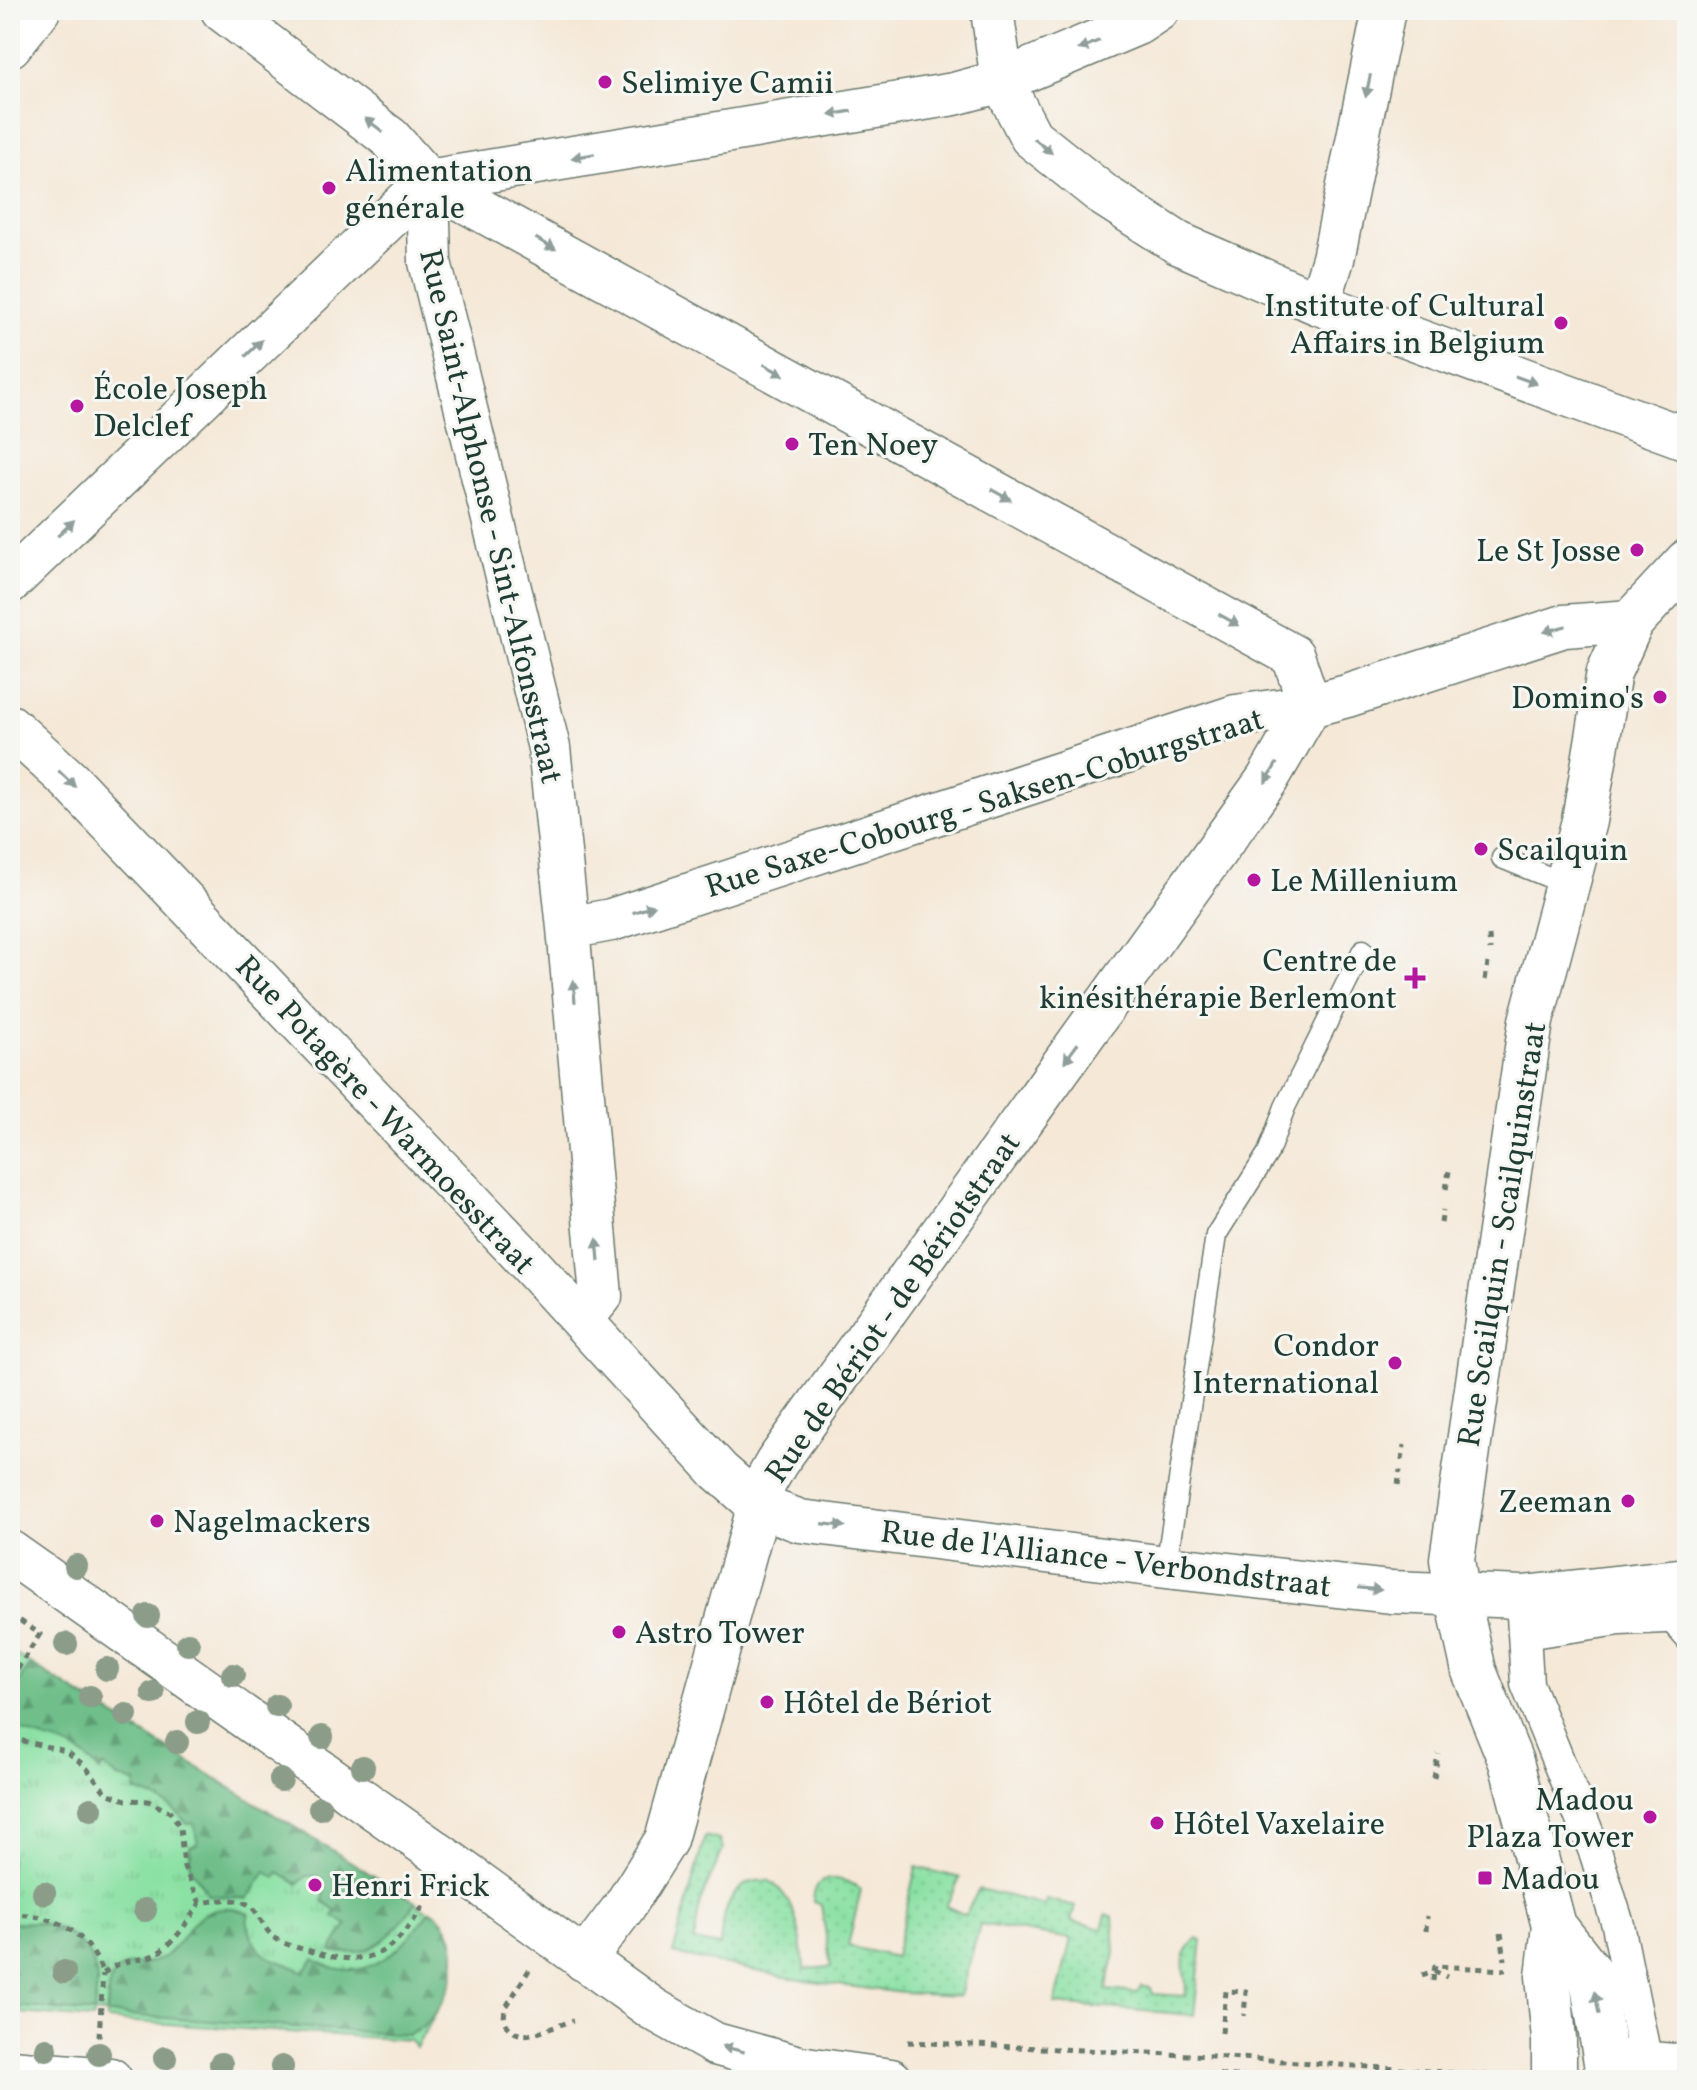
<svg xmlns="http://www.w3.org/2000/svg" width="1697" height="2090" viewBox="0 0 1697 2090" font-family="Vollkorn,serif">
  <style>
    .grass { fill: url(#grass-tufts); stroke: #558f6c; stroke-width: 2 }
    .forest { fill: url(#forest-firs); stroke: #487e5f; stroke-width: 2 }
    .garden { fill: url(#garden-dots); stroke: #558f6c; stroke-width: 2 }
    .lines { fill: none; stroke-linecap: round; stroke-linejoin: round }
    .service-casing { stroke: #6a796d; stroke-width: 23 }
    .pedestrian-casing { stroke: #6a796d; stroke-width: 35 }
    .minor-casing { stroke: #6a796d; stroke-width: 45 }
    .secondary-casing { stroke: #6a796d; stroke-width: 47 }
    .primary-casing { stroke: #6a796d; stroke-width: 47 }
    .path { stroke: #6a796d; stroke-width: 5; stroke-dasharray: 6 6; stroke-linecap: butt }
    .service { stroke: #fff; stroke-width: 20 }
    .pedestrian { stroke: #fff; stroke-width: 32 }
    .minor { stroke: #fff; stroke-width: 42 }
    .secondary { stroke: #fff; stroke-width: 44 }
    .primary { stroke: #fff; stroke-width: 44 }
    .tree { fill: #8b9c89 }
    .oneway { fill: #8f9e9a }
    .poi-dot { fill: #b5179e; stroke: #f6f6f2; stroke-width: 3 }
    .labels { text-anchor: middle; stroke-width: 6; stroke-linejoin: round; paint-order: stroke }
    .poi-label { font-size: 32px; fill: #1f3d34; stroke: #f6f6f2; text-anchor: start }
    .street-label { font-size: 32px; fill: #1f3d34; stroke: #f6f6f2 }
  </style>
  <defs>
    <pattern id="grass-tufts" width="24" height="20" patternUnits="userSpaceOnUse" patternTransform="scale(2)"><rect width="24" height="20" fill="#8be1a4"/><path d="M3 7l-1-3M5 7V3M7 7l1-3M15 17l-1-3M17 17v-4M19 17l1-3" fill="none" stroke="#78c28e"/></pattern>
    <pattern id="forest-firs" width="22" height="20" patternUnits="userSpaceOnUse" patternTransform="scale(2)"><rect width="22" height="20" fill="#70bf8a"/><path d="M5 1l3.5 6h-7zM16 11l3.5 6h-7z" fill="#5b9c72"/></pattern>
    <pattern id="garden-dots" width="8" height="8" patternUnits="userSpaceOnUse" patternTransform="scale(2)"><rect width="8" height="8" fill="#8be1a4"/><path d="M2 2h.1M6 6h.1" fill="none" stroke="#78c28e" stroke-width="1.8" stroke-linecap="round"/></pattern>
  </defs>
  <rect width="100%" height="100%" fill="#f6f6f2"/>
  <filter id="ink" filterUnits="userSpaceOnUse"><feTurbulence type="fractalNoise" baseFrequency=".0125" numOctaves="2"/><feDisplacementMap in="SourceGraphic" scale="16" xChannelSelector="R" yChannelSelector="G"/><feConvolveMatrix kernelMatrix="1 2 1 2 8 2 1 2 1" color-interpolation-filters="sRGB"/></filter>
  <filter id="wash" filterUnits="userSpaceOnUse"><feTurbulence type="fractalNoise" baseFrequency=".006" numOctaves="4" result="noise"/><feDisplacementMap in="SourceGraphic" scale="32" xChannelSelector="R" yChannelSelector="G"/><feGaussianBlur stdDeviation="1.8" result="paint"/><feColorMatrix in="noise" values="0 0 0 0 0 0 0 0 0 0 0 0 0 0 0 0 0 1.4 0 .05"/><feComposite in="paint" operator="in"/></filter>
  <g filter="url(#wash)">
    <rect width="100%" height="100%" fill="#f5e8d7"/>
    <path class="grass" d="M10 1651 444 1921C473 1962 437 2012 416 2047L410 2040 107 2020V2014L94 2013 93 2019 10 2012Z"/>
    <path class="forest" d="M30 1664 416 1902C395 1933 372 1961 331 1951L347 1925 333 1916 336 1911 323 1901 326 1887 317 1876H307L298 1884 279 1873 276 1878 266 1872 247 1899 209 1895 190 1868V1846L198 1844 194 1823 187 1824C172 1804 157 1798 135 1791L136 1782 118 1778 104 1766 99 1771C91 1761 80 1752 69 1747 46 1736 0 1738 11 1697 14 1686 24 1675 30 1664Z
      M232 1908 249 1913C246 1921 248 1923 250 1931 258 1963 281 1958 304 1972L314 1959C364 1990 403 1949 430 1910 477 1938 451 2017 408 2035L107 2014C108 2001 106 1982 116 1972 130 1960 150 1967 164 1957 191 1936 190 1906 232 1908Z
      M35 1922C64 1926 96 1948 97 1980 97 1991 95 2002 94 2013L10 2006V1923Z"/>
    <path class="garden" d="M705 1836 719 1840 723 1849 700 1902 694 1941 720 1946C722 1915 730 1876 770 1881 797 1900 802 1938 804 1969L831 1967 821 1905 813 1902C814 1871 841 1876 861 1889L848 1946 895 1957 916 1867 960 1878 946 1906 965 1915 979 1889 1045 1905 1046 1899 1075 1906 1071 1921 1102 1929 1106 1914 1113 1917 1115 1953 1106 1990 1137 1993 1141 1986 1151 1988 1153 1994 1185 1996C1190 1972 1172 1962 1197 1938L1202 1940 1194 2015 1055 2004 1071 1939 980 1924 960 1996 903 1993 805 1981 673 1954Z"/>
  </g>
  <g filter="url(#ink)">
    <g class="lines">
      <defs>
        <path id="service" d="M1502 858 1568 885
          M1166 1567 1216 1235 1268 1153 1285 1107 1363 950
          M1662 1612 1687 1641"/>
        <path id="pedestrian" d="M1523 1615 1527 1684 1596 1854 1618 1925 1645 2057
          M1524 1633 1620 1619 1687 1616
          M1625 2056 1687 2061"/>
        <path id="minor" d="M222 10 390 138 428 181 1293 656 1310 706
          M992 10 1002 81 1031 137 1105 196 1178 243 1319 304 1687 439
          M10 46 39 10
          M428 181 430 262 549 748 568 928 601 1296 581 1320
          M428 181 954 94 1002 81 1137 24 1158 10
          M1319 304 1333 259 1384 10
          M10 582 428 181
          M10 726 70 781 518 1251 719 1471 759 1506 800 1521 1166 1567 1391 1592 1523 1597 1687 1579
          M568 928 611 920 1236 716 1310 706 1347 696 1564 626 1632 621
          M10 1552 450 1862 653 2009 715 2044 799 2067 891 2080
          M584 1960 624 1907 666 1840 765 1483 777 1462 1267 780 1310 706"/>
        <path id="secondary" d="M1554 1926 1591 1973 1609 2080
          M1554 2080V2039L1548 1976 1554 1926 1511 1762 1474 1671 1457 1594 1452 1559 1531 1021 1584 821 1609 672 1632 621 1687 562"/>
        <path id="primary" d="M10 2072 110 2080"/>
      </defs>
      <use href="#service" class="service-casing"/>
      <use href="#pedestrian" class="pedestrian-casing"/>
      <use href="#minor" class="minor-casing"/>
      <use href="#secondary" class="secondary-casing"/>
      <use href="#primary" class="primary-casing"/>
      <path class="path" d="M1489 936 1490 950
        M1485 980 1488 963
        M1446 1189 1449 1171
        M1441 1223 1443 1210
        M1402 1460 1404 1445
        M1398 1485 1400 1470
        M10 1614 40 1634 10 1681
        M10 1738 66 1751 85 1766 106 1793 126 1800 148 1801 170 1812 180 1827 184 1867 200 1903
        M1434 1778 1438 1754
        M10 1914C54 1914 88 1931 103 1974 118 1960 131 1962 149 1957 172 1949 187 1922 200 1903 214 1901 235 1896 249 1905 260 1912 263 1930 275 1938 285 1945 299 1948 310 1951 367 1969 392 1956 423 1906
        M1426 1931 1427 1916
        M1501 1933 1505 1960
        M529 1970 506 2007C504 2013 503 2019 507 2025 521 2047 553 2025 573 2021
        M1434 1971 1447 1977
        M1422 1975 1434 1971 1435 1966 1506 1970
        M1433 1981 1434 1971
        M1222 2033 1226 1991 1246 1992 1244 2016
        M99 2037 103 1974
        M908 2042 1212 2056 1513 2077
        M1195 2073 1247 2077 1254 2080"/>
      <use href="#service" class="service"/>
      <use href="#pedestrian" class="pedestrian"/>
      <use href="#minor" class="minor"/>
      <use href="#secondary" class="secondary"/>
      <use href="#primary" class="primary"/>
    </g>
    <g class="tree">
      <circle cx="76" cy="1566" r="12"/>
      <circle cx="148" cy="1616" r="12"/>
      <circle cx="66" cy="1644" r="12"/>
      <circle cx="188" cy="1644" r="12"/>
      <circle cx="107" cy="1669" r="12"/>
      <circle cx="233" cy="1675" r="12"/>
      <circle cx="153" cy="1693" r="12"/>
      <circle cx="90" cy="1697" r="12"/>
      <circle cx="277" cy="1706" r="12"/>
      <circle cx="126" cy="1715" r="12"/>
      <circle cx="198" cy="1722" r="12"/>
      <circle cx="322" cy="1737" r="12"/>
      <circle cx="177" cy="1742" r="12"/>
      <circle cx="363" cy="1767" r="12"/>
      <circle cx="281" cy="1780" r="12"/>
      <circle cx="320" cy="1808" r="12"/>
      <circle cx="91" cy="1809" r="12"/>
      <circle cx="44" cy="1893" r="12"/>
      <circle cx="145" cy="1910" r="12"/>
      <circle cx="64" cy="1972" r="12"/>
      <circle cx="46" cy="2049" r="12"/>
      <circle cx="99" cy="2054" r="12"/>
      <circle cx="165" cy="2058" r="12"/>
      <circle cx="221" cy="2064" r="12"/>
      <circle cx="282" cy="2067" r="12"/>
    </g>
    <defs><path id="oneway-solid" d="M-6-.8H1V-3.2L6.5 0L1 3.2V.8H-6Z" transform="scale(2)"/></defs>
    <g class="oneway">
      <use href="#oneway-solid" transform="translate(1089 45) rotate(157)"/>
      <use href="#oneway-solid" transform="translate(1368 86) rotate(102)"/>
      <use href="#oneway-solid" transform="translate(840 113) rotate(171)"/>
      <use href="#oneway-solid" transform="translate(374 125) rotate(-143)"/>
      <use href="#oneway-solid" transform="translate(1043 146) rotate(39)"/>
      <use href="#oneway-solid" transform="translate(583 156) rotate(170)"/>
      <use href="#oneway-solid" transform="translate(546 244) rotate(29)"/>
      <use href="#oneway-solid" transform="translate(254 348) rotate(-44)"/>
      <use href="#oneway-solid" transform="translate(774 370) rotate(29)"/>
      <use href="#oneway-solid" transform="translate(1526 380) rotate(20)"/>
      <use href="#oneway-solid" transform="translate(1001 495) rotate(29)"/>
      <use href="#oneway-solid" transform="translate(66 528) rotate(-44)"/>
      <use href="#oneway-solid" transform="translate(1229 620) rotate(29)"/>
      <use href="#oneway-solid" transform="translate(1555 629) rotate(164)"/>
      <use href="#oneway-solid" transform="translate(1271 773) rotate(121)"/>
      <use href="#oneway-solid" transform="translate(67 779) rotate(44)"/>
      <use href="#oneway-solid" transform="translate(644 909) rotate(-18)"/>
      <use href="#oneway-solid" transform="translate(574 991) rotate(-95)"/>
      <use href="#oneway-solid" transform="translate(1071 1053) rotate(126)"/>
      <use href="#oneway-solid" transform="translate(598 1250) rotate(-95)"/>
      <use href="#oneway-solid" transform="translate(834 1525) rotate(7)"/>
      <use href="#oneway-solid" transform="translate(1370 1589) rotate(6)"/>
      <use href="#oneway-solid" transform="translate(1597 2003) rotate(-100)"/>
      <use href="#oneway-solid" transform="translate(733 2049) rotate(-165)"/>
    </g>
  </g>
  <g class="poi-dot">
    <circle cx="605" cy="82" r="8"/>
    <circle cx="329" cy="188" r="8"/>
    <circle cx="1561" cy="323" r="8"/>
    <circle cx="77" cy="406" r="8"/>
    <circle cx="792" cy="444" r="8"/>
    <circle cx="1637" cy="550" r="8"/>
    <circle cx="1660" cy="697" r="8"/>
    <circle cx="1481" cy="849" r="8"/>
    <circle cx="1254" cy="880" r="8"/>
    <path d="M1411 966h8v8h8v8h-8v8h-8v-8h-8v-8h8z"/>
    <circle cx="1395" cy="1363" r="8"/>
    <circle cx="1628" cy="1501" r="8"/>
    <circle cx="157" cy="1521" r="8"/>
    <circle cx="619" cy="1632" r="8"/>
    <circle cx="767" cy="1702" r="8"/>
    <circle cx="1650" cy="1817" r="8"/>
    <circle cx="1157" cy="1823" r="8"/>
    <rect x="1477" y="1870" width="16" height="16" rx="4"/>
    <circle cx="315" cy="1885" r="8"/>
  </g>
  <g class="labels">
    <g class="poi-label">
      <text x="621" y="93">Selimiye Camii</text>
      <text x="345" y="181">Alimentation<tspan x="345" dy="37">générale</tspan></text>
      <text x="1545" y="316" text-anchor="end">Institute of Cultural<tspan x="1545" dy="37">Affairs in Belgium</tspan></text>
      <text x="93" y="399">École Joseph<tspan x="93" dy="37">Delclef</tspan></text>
      <text x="808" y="455">Ten Noey</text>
      <text x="1621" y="561" text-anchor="end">Le St Josse</text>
      <text x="1644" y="708" text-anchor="end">Domino's</text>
      <text x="1497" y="860">Scailquin</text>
      <text x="1270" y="891">Le Millenium</text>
      <text x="1397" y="971" text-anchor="end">Centre de<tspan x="1397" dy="37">kinésithérapie Berlemont</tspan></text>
      <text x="1379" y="1356" text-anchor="end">Condor<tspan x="1379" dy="37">International</tspan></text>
      <text x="1612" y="1512" text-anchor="end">Zeeman</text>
      <text x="173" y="1532">Nagelmackers</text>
      <text x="635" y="1643">Astro Tower</text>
      <text x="783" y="1713">Hôtel de Bériot</text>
      <text x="1634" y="1810" text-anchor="end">Madou<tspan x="1634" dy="37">Plaza Tower</tspan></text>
      <text x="1173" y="1834">Hôtel Vaxelaire</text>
      <text x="1501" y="1889">Madou</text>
      <text x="331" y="1896">Henri Frick</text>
    </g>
    <g class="street-label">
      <text transform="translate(492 516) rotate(77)" y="11">Rue Saint-Alphonse - Sint-Alfonsstraat</text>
      <text transform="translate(984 802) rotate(-17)" y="11">Rue Saxe-Cobourg - Saksen-Coburgstraat</text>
      <text transform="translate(386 1114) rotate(47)" y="11">Rue Potagère - Warmoesstraat</text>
      <text transform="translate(1501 1234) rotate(-81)" y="11">Rue Scailquin - Scailquinstraat</text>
      <text transform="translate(892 1307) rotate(-55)" y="11">Rue de Bériot - de Bériotstraat</text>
      <text transform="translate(1106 1558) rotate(7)" y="11">Rue de l'Alliance - Verbondstraat</text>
    </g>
  </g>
  <rect width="1697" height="2090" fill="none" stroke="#f6f6f2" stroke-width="40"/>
</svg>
